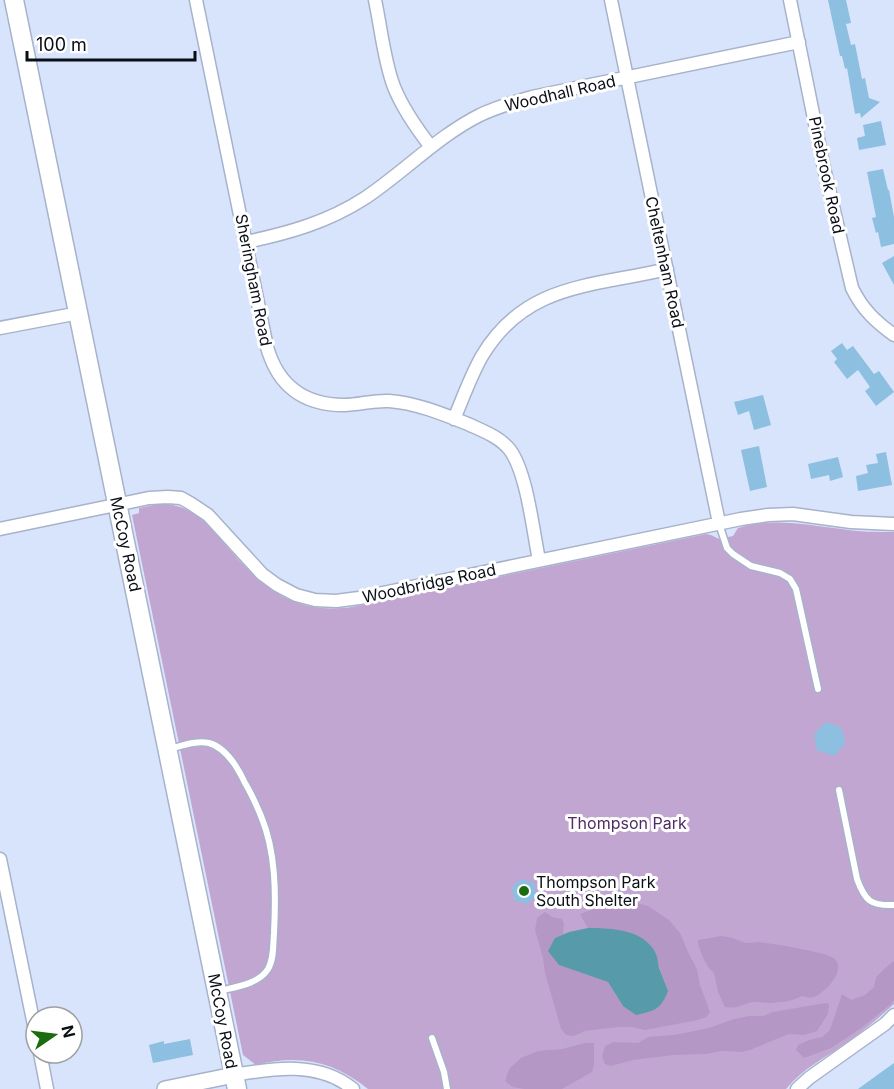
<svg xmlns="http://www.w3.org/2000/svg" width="894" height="1089" viewBox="0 0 894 1089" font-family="Inter,sans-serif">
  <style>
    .green { fill: #c2a6d2 }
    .forest { fill: #b497c5 }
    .water { fill: #579aaa }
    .building { fill: #8dbfe1 }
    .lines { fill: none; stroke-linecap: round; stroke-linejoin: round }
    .service-casing { stroke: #a7b3ca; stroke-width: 9 }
    .minor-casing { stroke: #a7b3ca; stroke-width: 15 }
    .tertiary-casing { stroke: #a7b3ca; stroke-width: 18 }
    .secondary-casing { stroke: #a7b3ca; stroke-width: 21 }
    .service { stroke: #fff; stroke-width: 6 }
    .minor { stroke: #fff; stroke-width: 12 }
    .tertiary { stroke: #fff; stroke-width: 15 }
    .secondary { stroke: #fff; stroke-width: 18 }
    .poi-dot { fill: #1b6b0f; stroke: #fff; stroke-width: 2 }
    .labels { text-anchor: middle; stroke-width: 6; stroke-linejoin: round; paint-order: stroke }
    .street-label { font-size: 16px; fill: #0a0e16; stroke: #fff }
    .park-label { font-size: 16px; fill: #512b64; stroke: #fff }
    .poi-label { font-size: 16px; fill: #0a0e16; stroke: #fff; text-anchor: start }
  </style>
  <rect width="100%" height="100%" fill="#d8e4fc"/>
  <path class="green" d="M167 504C185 507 195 513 208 524 250 573 280 617 352 607L706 534 711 535 719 539 733 536 738 528C773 517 807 525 842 529 859 532 877 532 894 532V1004C879 1018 863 1031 846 1043 825 1058 802 1069 786 1089H368C333 1061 300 1054 256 1065L243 1055 132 515 139 513V508L154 505Z"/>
  <path class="forest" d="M629 901 648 906 669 920 680 933 688 952 697 969 700 985 710 1012 706 1017 698 1020 645 1030 632 1027H619L585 1031 574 1036 566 1035 561 1029 545 973 543 958 535 930 537 918 545 912 552 917 562 919 564 924 563 934 555 938 559 965 608 982 623 1006 668 991 660 970 656 954 648 942 608 928H588L580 914 603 906Z
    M721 936C726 937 731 937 735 939 739 940 744 943 748 943 752 943 755 942 758 942 770 943 828 952 835 959 846 971 826 991 816 996 811 999 807 997 802 996 791 1002 781 1002 769 1003 762 1003 755 1001 749 1003 740 1006 735 1009 725 1007L718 992 714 973 708 967 703 958 698 944V940Z
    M894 961V1000L891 1004 860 1029 831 1048 804 1058 796 1050 798 1045 809 1040 822 1037 830 1030 842 994 851 1000 865 995 874 987 876 977 884 969Z
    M825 1003 829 1004 828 1014 817 1031 804 1035 789 1034 750 1050 741 1052 722 1051 706 1054 674 1055 633 1060 611 1066 605 1064 602 1056 605 1046 614 1042 638 1043 648 1037 674 1035 709 1028 734 1019 749 1016H763L773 1012Z
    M585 1043H594V1065L592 1072 562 1089H524L513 1087 505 1081 509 1069 521 1058 538 1051 562 1049Z"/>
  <path class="water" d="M588 928C611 928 645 929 656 954 658 958 658 964 659 968 662 976 665 983 668 991 661 1009 655 1011 636 1015L623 1006 608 982 559 965 548 951 555 938 569 932Z"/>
  <path class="building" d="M828 0H846L851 23 846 24 851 45 855 44 862 79 865 78 869 98 880 102 861 118 860 113 855 114 847 68 845 69 842 56H840Z
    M881 121 886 145 859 150 857 138 865 136 863 125Z
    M883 169 888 190H889L894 217V244L881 247 878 232 876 233 872 218 876 217 867 172Z
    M894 256V285L882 263Z
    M842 343 847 350 853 346 874 374 879 371 894 392 876 406 865 391 870 387 858 370 847 379 834 362 837 359 831 351Z
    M763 395 771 425 754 430 749 411 738 415 734 402Z
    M759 446 767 487 750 491 741 450Z
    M886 452 892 485 858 491 856 476 868 473 866 465 878 463 876 454Z
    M838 457 843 477 830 481 829 475 811 479 808 464Z
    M826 722 842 728 845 744 834 756 817 750 814 734Z
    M521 879 534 883 537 896 527 904 514 900 512 887Z
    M190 1039 193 1055 153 1063 149 1045 164 1041V1044Z
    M894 1063V1089H858L880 1073Z"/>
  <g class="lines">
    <defs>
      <path id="service" d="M719 524 727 548 733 554 751 566 780 573 790 579 796 589 818 689
        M169 749C181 746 197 740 209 743 227 748 238 768 245 783 251 793 256 804 261 816 276 852 276 894 274 933 273 945 274 959 268 969 258 985 234 987 219 991
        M839 790 857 879C865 901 871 906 894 905
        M432 1038 444 1072 447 1089"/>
      <path id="minor" d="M196 0 267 347C278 386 304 405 344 405 359 405 374 400 389 401 416 403 443 414 468 424 483 431 500 437 510 450 527 473 533 531 539 560
        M375 0C381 28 384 61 394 87 403 109 417 129 431 147
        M611 0 719 523
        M790 0 824 168 852 288C862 309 876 322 894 335
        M246 242C289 233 328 222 365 198 404 172 438 136 480 115 497 107 514 102 532 97L799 42
        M0 328 79 313
        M454 419C463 398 471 375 482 356 526 282 594 287 667 269
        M0 529 149 498 168 497 181 498 190 503 208 515 262 574 277 585 296 595 315 600 336 601 359 598 741 519 768 515 793 514 851 522 894 524
        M0 859 36 1035
        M40 1053 47 1089
        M234 1075C274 1068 319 1061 353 1089
        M797 1089 809 1078 885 1024 894 1015"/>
      <path id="tertiary" d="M165 1089 234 1075"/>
      <path id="secondary" d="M14 0 237 1089"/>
    </defs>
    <use href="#service" class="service-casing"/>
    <use href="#minor" class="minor-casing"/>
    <use href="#tertiary" class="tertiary-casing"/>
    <use href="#secondary" class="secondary-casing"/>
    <use href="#service" class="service"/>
    <use href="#minor" class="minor"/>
    <use href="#tertiary" class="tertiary"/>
    <use href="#secondary" class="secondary"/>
  </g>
  <circle class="poi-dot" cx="524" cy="891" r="6"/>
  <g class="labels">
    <g class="street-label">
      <text transform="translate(560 93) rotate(-13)" y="6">Woodhall Road</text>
      <text transform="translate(827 175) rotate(78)" y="6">Pinebrook Road</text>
      <text transform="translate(665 262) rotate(78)" y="6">Cheltenham Road</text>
      <text transform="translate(254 280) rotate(79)" y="6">Sheringham Road</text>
      <text transform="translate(126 544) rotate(78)" y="6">McCoy Road</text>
      <text transform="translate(429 583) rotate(-12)" y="6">Woodbridge Road</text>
      <text transform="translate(223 1021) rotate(79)" y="6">McCoy Road</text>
    </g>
    <g class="park-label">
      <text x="627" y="829">Thompson Park</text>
    </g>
    <g class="poi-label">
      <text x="536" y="888">Thompson Park<tspan x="536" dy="18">South Shelter</tspan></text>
    </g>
  </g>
  <g transform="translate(54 1035) rotate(76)"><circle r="28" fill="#ffffff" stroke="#9d9fa2" stroke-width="1.5"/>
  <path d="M0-4.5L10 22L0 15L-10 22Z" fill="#1b6b0f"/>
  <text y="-9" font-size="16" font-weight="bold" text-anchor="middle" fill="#0a0e16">N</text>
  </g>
  <path d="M27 51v9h168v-9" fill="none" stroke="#0a0e16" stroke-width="3"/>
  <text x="36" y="51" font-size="18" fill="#0a0e16" stroke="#ffffff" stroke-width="4.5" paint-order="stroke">100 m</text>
</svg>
